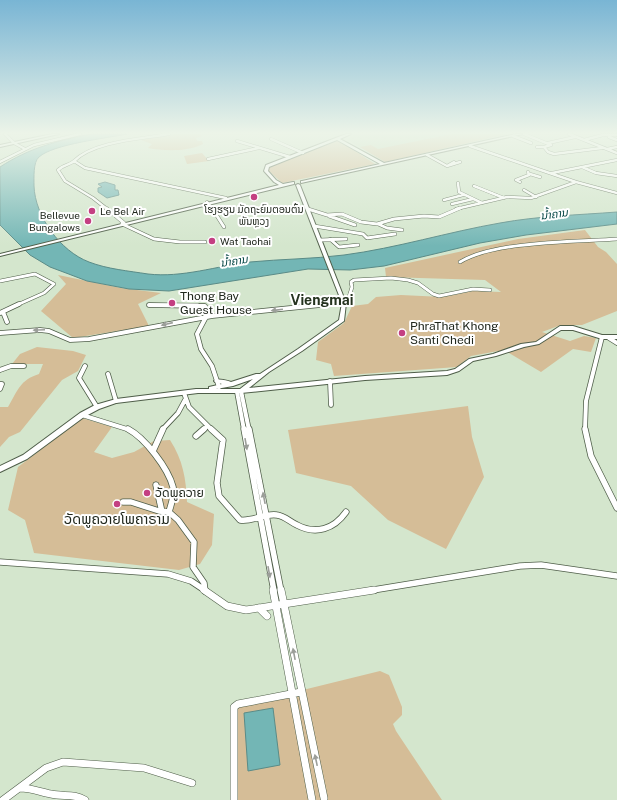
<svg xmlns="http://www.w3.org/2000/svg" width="617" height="800" viewBox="0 0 617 800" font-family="'Public Sans','Noto Sans Lao',sans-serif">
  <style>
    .built { fill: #c7debe }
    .green { fill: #d5bd97 }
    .water { fill: #73b6b5; stroke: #5a8b87 }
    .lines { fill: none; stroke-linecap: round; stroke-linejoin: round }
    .street-far4-casing { stroke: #4f5e49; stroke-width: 3.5 }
    .street-far3-casing { stroke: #4f5e49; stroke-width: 4 }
    .street-far2-casing { stroke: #4f5e49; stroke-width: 5.5 }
    .street-far1-casing { stroke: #4f5e49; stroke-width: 7 }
    .street-casing { stroke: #4f5e49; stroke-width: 8 }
    .secondary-casing { stroke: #4f5e49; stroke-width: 2 }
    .street-far4 { stroke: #fff; stroke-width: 2.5 }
    .street-far3 { stroke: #fff; stroke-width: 3 }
    .street-far2 { stroke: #fff; stroke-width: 4 }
    .street-far1 { stroke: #fff; stroke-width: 5.5 }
    .street { stroke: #fff; stroke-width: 7 }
    .secondary { fill: #fff; fill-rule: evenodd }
    .oneway { fill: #9b9e99 }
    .poi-dot { fill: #c43f82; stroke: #fff; stroke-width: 1.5 }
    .labels { text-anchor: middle; stroke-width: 4; stroke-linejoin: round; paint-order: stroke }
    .far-poi-label { font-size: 10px; fill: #20271d; stroke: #fff; text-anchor: start }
    .far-water-label { font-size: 11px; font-style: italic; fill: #024443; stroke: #fff }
    .poi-label { font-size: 12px; fill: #20271d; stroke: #fff; text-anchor: start }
    .quarter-label { font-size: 14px; font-weight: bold; fill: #25331f; stroke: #fff }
    .near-poi-label { font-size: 14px; fill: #20271d; stroke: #fff }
  </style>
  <rect width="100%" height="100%" fill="#d4e6cd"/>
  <path class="built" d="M358 134H510L385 162 346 139Z"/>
  <path class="green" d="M173 134H200L202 136 196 138 197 141H202L203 144C187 152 164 151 148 148L152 144 141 140Z
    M452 134H507L385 162 360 147 371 145 378 149Z
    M338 140 375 164 282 183 268 170 270 166Z
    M202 153 209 161 187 164 184 156Z
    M585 230 598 247 606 252 617 264V311L582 325H561L542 332 570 341 584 336 596 338 591 352 573 349 541 372 509 353 498 351 471 356 457 367 334 376 331 364 316 360 318 342 344 323 352 306 368 304 376 297 401 295 443 297 473 291 501 292 485 280 386 277 385 268 518 239Z
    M58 275 121 288 161 293 138 304 149 326 73 338 41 311 66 284Z
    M37 347 73 351 86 355 78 371 62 380 20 432 9 437 0 447V407H8C18 390 20 380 39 374L43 364H12L20 354Z
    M468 406 472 437 484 477 446 549 388 520 351 486 296 473 288 430Z
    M82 418 112 427 94 452 112 458 134 452 154 441 170 440C183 460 186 479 187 502L214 514 212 545 200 564 179 570 34 553 25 520 8 510 18 467Z
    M380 671 389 675 402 707V715L393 724 396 731 442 800H234V707Z"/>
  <path class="water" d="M91 134H127C108 138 53 144 39 157 33 162 34 178 34 186 35 216 60 251 89 262 107 269 129 271 148 274 182 278 217 266 250 262 281 259 313 259 344 255 397 248 448 232 500 223 538 216 578 215 617 212V224L526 235 480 243 384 266 350 270 308 269 169 291 129 289 87 281 66 273 50 267 30 255 0 225V167C29 148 57 141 91 134Z
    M105 182 115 185V190H118L119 195 107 198 98 192V188L102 187 98 184Z
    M273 708 280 765 248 771 244 713Z"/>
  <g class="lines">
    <defs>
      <path id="street-far4" d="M5 134 14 143 25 149
        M524 134 551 145
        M569 134 617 153
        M513 136 531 143
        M609 137 617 140
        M271 139 303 153
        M584 140 603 135H616
        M237 141 290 157
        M548 143 575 137
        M551 145 544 147 548 152 554 154 602 148
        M470 146 576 182 617 193
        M537 147H544
        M607 149 617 147
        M427 155 447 166 460 162
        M208 159 259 148
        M74 161 85 168 226 198
        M0 162 34 145 80 134
        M447 166 454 162
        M582 167 596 173 617 176
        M552 173 617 160
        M530 174 540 177
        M520 182 516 180 529 175 528 172
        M458 183 459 192 482 203
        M474 186 504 198
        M524 190 536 197
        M444 200 463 195
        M207 202 213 209
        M452 204 473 199
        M107 209 93 198 65 181 58 170C63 165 70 165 74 161 94 141 141 139 169 134
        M456 209 507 197 531 198 576 182"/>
      <path id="street-far3" d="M106 208 124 223
        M212 208 224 227
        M308 209 327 215 342 214 361 222 377 224 394 219 424 216 439 217 460 208
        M329 216 355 225
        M122 224 154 239 180 242H205
        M378 224 387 228 402 230
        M314 226 363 234 367 238 395 234
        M330 239 339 247 358 245
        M320 240 346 239
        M460 262C494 241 575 242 617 239
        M0 281 35 274 54 284 44 293 17 305
        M343 300 349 297 352 287 351 282 354 280 391 278 408 280 418 283 433 294 439 296 473 289 490 290
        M149 305H198
        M319 305 344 303"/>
      <path id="street-far2" d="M149 305 205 306 206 317 197 334 201 349 212 366 219 387
        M3 312 7 322
        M0 313 19 304
        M0 333 40 330 49 331 70 340 89 339 212 316 330 304
        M609 338 617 343
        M85 366 79 378 97 407
        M0 370 11 366H24
        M108 374 116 401
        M330 381 331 405
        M0 384H2L0 389
        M241 391 249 430
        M237 392 244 430
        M184 393 189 407 212 430
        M82 415 130 430
        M162 430 178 413 185 400
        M203 430 208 426
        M585 430 586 401 602 337"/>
      <path id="street-far1" d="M128 429C145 438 168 468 173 487 175 495 171 504 169 512
        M211 429 223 440 217 483 219 496 240 520C253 522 264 513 277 515 285 516 290 522 297 525 316 535 334 529 346 512
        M244 429 274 591
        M249 429 281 591
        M585 429 591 456 617 508
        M196 436 204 429
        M153 451 163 429
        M156 485 162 512
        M123 502H131L159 511 169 512 178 520 194 542 193 567 204 583 205 591
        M0 562 168 574 191 581 206 591
        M367 591 520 566 541 565 617 576"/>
      <path id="street" d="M204 590 227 606 246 610 374 590
        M273 590 312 800
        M281 590 324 798
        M259 608 267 616
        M20 788C31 788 40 792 51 794 63 797 74 793 85 800
        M3 800 46 768 63 762 144 768 192 783
        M234 800V707L238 704 301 692"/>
      <path id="secondary" d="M52 134H59L0 147V145Z
        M346 134H351L340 139 384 163 516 134H523L301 183V181H302L380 164 337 140 269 167 268 171 276 180 283 184 293 182H294V184L0 256V254L279 185 274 182 264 171 266 165Z
        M298 184 300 185 346 303 344 321 302 351 269 372 249 388 365 376 447 371 455 369 469 359 493 354 521 344 536 342 560 326H573L602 335H617V339H602L573 330H561L539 344 524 347 496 356 473 361 459 371 447 375 365 380 241 393H198L116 403 99 409 84 417 27 459 0 472V466L23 455 80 413 95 405 116 399 196 389H209V387L222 384 215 382 214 381 215 380C219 379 227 380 231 382L256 374H260L298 349 339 320 342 303 296 185ZM253 379 240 389H216L233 386Z"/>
    </defs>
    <use href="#street-far4" class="street-far4-casing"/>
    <use href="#street-far3" class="street-far3-casing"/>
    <use href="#street-far2" class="street-far2-casing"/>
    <use href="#street-far1" class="street-far1-casing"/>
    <use href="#street" class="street-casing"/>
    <use href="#secondary" class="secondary-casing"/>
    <use href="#street-far4" class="street-far4"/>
    <use href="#street-far3" class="street-far3"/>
    <use href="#street-far2" class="street-far2"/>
    <use href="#street-far1" class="street-far1"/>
    <use href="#street" class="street"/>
    <use href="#secondary" class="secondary"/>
  </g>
  <defs><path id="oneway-solid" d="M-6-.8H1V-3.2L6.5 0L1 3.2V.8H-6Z"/></defs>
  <g class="oneway">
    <use href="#oneway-solid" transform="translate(277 310) rotate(173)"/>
    <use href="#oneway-solid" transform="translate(167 324) rotate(167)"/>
    <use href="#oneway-solid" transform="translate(39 330) rotate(177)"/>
    <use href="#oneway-solid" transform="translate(246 444) rotate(80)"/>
    <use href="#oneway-solid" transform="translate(264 498) rotate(-101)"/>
    <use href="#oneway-solid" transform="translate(269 572) rotate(80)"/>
    <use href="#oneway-solid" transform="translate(294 654) rotate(-101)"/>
    <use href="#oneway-solid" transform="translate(316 760) rotate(-102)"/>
  </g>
  <linearGradient id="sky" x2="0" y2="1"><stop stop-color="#79b5d4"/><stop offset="0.54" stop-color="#ecf4e8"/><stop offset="1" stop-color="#ecf4e8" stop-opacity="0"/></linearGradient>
  <rect width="617" height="246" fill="url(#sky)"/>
  <g class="poi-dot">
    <circle cx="254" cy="197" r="4"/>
    <circle cx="92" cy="211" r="4"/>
    <circle cx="88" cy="221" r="4"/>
    <circle cx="212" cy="241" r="4"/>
    <circle cx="172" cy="303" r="4"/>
    <circle cx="402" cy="333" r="4"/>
    <circle cx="147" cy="493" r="4"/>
    <circle cx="117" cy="504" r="4"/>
  </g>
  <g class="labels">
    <g class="far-poi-label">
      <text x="254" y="213" text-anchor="middle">ໂຮງຮຽນ ມັດຖະຍົມຕອນຕົ້ນ<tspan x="254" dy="12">ພັນຫຼວງ</tspan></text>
      <text x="100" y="215">Le Bel Air</text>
      <text x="80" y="219" text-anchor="end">Bellevue<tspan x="80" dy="12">Bungalows</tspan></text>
      <text x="220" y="245">Wat Taohai</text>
    </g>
    <g class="far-water-label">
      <text transform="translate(554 214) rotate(-8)" y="4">ນ້ຳຄານ</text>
      <text transform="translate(234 261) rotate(-9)" y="4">ນ້ຳຄານ</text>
    </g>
    <g class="poi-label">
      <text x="180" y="300">Thong Bay<tspan x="180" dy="14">Guest House</tspan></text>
      <text x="410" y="330">PhraThat Khong<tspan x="410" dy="14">Santi Chedi</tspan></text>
      <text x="155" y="497">ວັດພູຄວາຍ</text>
    </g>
    <g class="quarter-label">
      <text x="322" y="305">Viengmai</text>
    </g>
    <g class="near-poi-label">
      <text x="117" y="524">ວັດພູຄວາຍໂພຄາຣາມ</text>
    </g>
  </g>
</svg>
